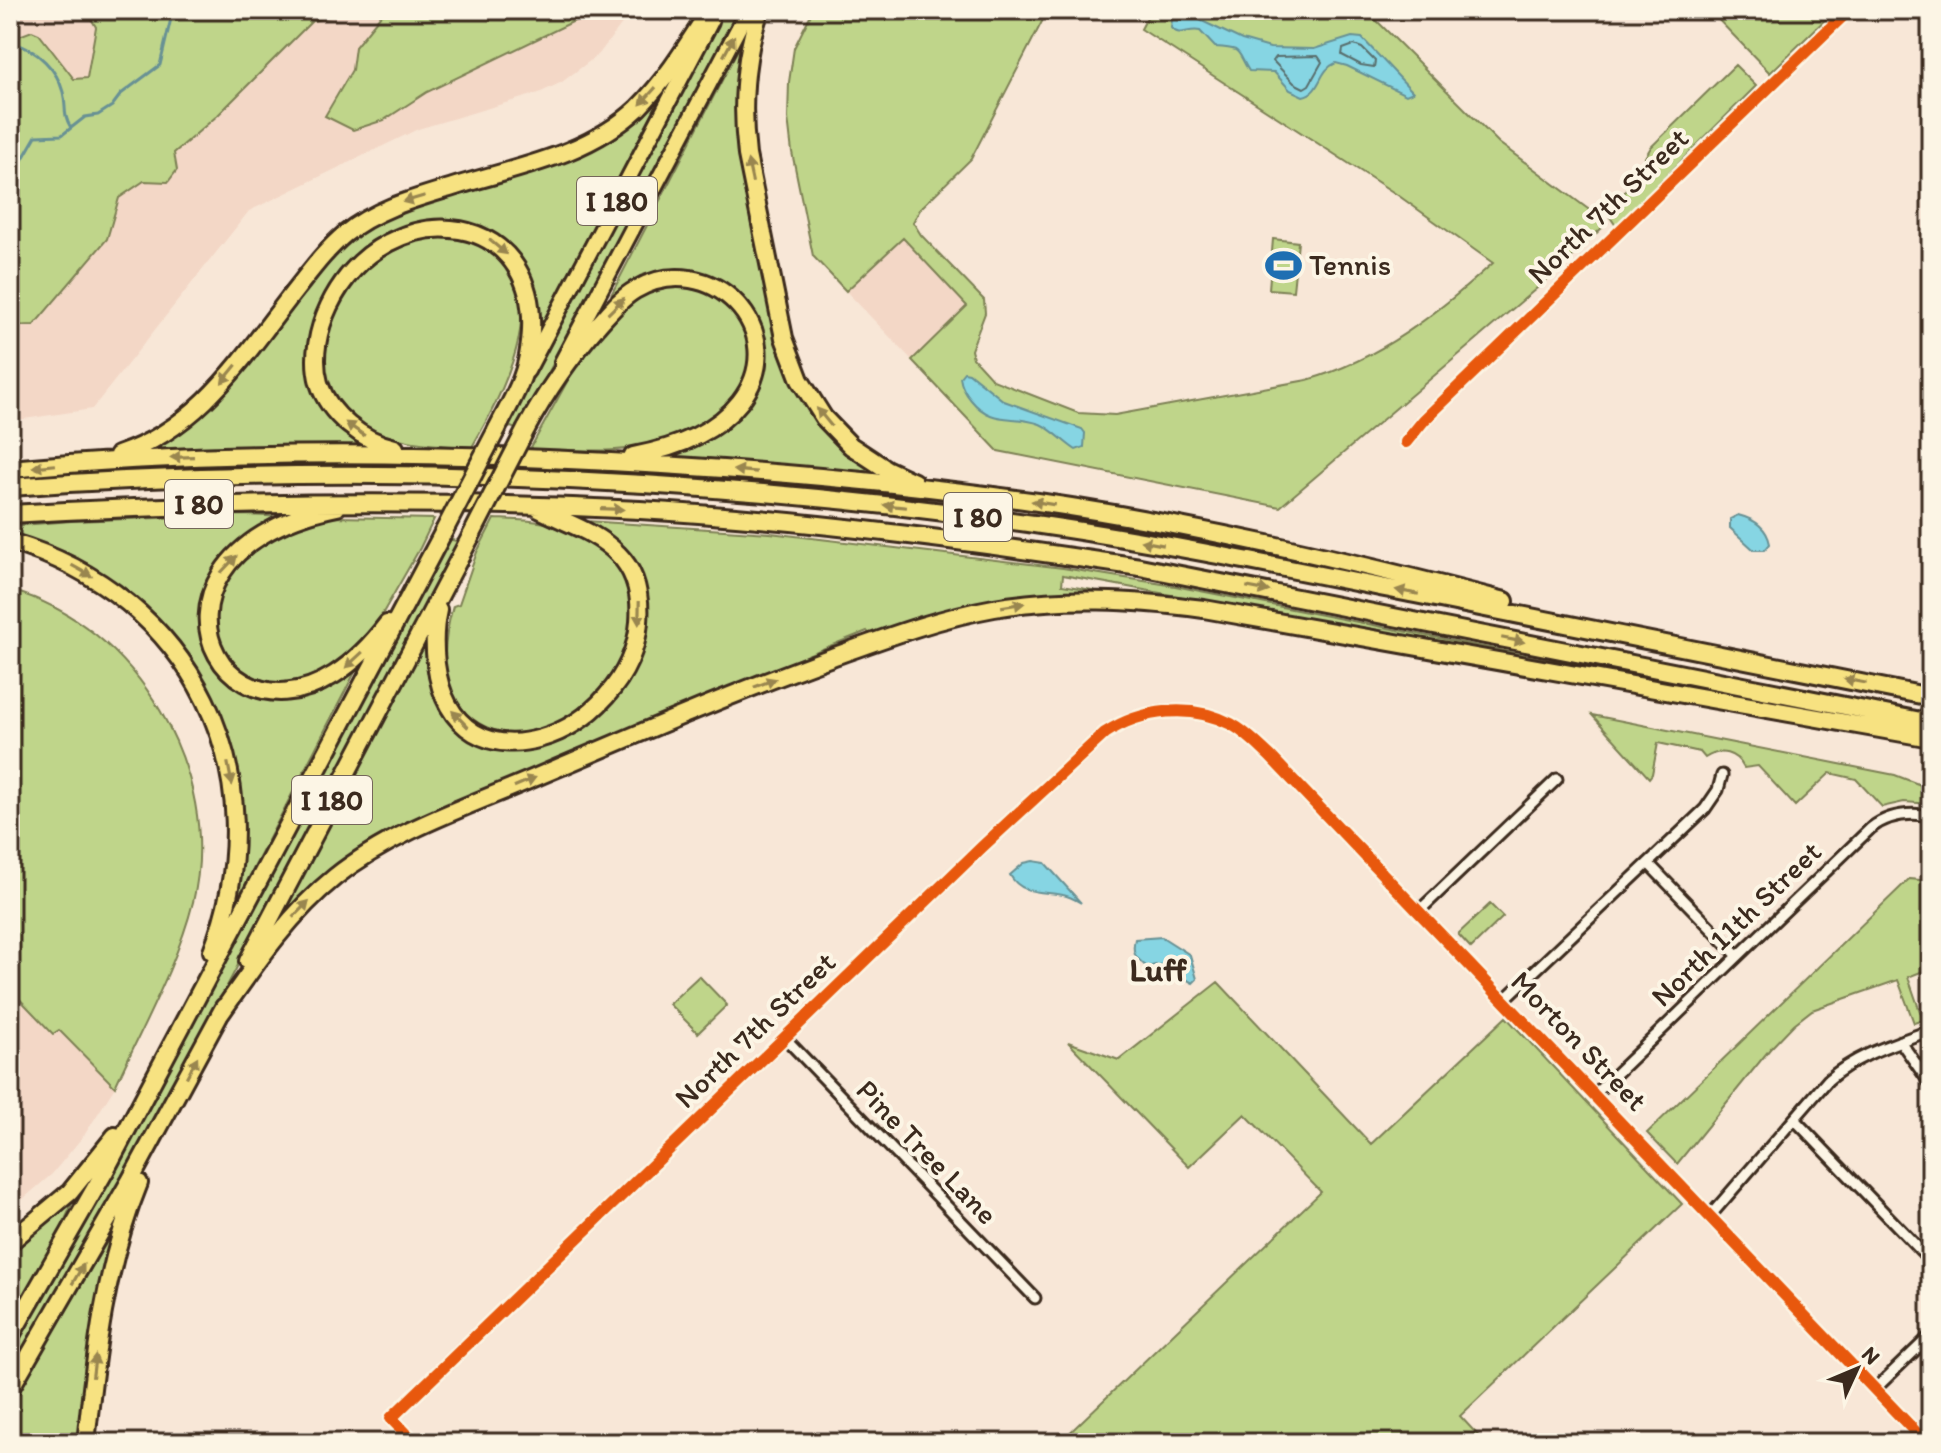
<svg xmlns="http://www.w3.org/2000/svg" width="1941" height="1453" viewBox="0 0 1941 1453" font-family="Itim,sans-serif">
  <style>
    .built { fill: #f3d7c6 }
    .green { fill: #bfd58a; stroke: #7d8054; stroke-width: 2 }
    .water { fill: #86d5e3; stroke: #689194; stroke-width: 2 }
    .lines { fill: none; stroke-linecap: round; stroke-linejoin: round }
    .shore { stroke: #596e6d; stroke-width: 2 }
    .stream { stroke: #689194; stroke-width: 3 }
    .minor-casing { stroke: #3b2a1e; stroke-width: 15 }
    .secondary-casing { stroke: #3b2a1e; stroke-width: 18 }
    .primary-casing { stroke: #3b2a1e; stroke-width: 20 }
    .motorway-casing { stroke: #3b2a1e; stroke-width: 22 }
    .minor { stroke: #fcf5e5; stroke-width: 9 }
    .secondary { stroke: #fcf5e5; stroke-width: 12 }
    .primary { stroke: #f7e281; stroke-width: 14 }
    .motorway { stroke: #f7e281; stroke-width: 16 }
    .motorway-bridge-casing { stroke: #3b2a1e; stroke-width: 22; stroke-linecap: butt }
    .motorway-bridge { stroke: #f7e281; stroke-width: 16 }
    .cycleway-casing { stroke: #fcf5e5; stroke-width: 17 }
    .cycleway { stroke: #e8590c; stroke-width: 12 }
    .oneway { fill: #998650 }
    .labels { text-anchor: middle; stroke-width: 8; stroke-linejoin: round; paint-order: stroke }
    .shield { fill: #fcf5e5; stroke: #75675a; stroke-width: 2 }
    .shield-label { font-size: 28px; font-weight: bold; fill: #3b2a1e }
    .street-label { font-size: 30px; fill: #3b2a1e; stroke: #fcf5e5 }
    .poi-label { font-size: 30px; fill: #3b2a1e; stroke: #fcf5e5; text-anchor: start }
    .neighbourhood-label { font-size: 32px; font-weight: bold; fill: #3b2a1e; stroke: #fcf5e5 }
  </style>
  <rect width="100%" height="100%" fill="#f8e7d7"/>
  <filter id="ink" filterUnits="userSpaceOnUse"><feTurbulence type="fractalNoise" baseFrequency=".0125" numOctaves="2"/><feDisplacementMap in="SourceGraphic" scale="16" xChannelSelector="R" yChannelSelector="G"/><feConvolveMatrix kernelMatrix="1 2 1 2 8 2 1 2 1" color-interpolation-filters="sRGB"/></filter>
  <g filter="url(#ink)">
    <path class="built" d="M10 10H632L599 54 562 82 539 93 418 129 249 211 92 409 10 421Z
      M902 238 967 306 912 360 846 291Z
      M10 989 53 1034 59 1029 115 1087 85 1134 52 1174 10 1210Z"/>
    <path class="green" d="M97 10H354L312 21 218 115 174 153 177 170 168 182 144 181 119 198 107 239 34 325 10 326V49L19 36 32 31 39 34 74 79 87 78 96 27 90 17Z
      M385 10H597L427 92 384 120 353 130 325 116 352 70 355 47Z
      M724 10H741L518 430 511 427 504 430Z
      M813 10H1048L971 159 921 208 913 222 921 235 984 300 985 313 971 350 973 358 993 380 1078 413 1115 415 1307 380C1379 360 1439 312 1493 263L1399 196 1141 29 1151 10H1370L1369 13 1499 143 1607 223 1557 271 1280 507 998 451 912 360 967 306 903 238 846 291 813 256 792 152 788 118 789 82 794 48Z
      M1709 10H1835L1770 73Z
      M749 28 740 103 800 385 887 476 662 457 728 422 763 351 724 285 644 279 613 296 611 295Z
      M1735 65 1756 86 1616 226 1610 217 1651 147Z
      M666 87 531 345C532 331 535 316 534 301 531 245 474 211 422 224 402 229 366 256 346 268L314 382 371 445 132 453 167 433 323 260 367 222 561 158Z
      M434 234C447 235 465 234 478 238 484 240 491 249 497 253 552 303 501 396 472 447 434 445 392 444 359 422 294 379 327 296 377 256 392 245 417 240 434 234Z
      M1273 239 1298 242 1293 291 1269 289Z
      M673 282C685 284 704 285 714 291 767 323 755 400 703 425 639 458 599 450 530 449L584 351 590 348 594 337 639 293Z
      M244 515 289 517C248 538 198 565 202 619 203 633 211 648 216 661L291 697 310 693 353 670 355 672 230 914 227 742 147 613 10 539V526L71 521Z
      M337 517 434 519 420 548 376 625 372 627 365 639 332 671 282 685 253 678 238 669 217 639 213 622 222 580 270 538 315 520Z
      M494 519C517 520 545 520 567 529 578 533 588 541 598 547 605 551 615 554 619 560 625 569 633 589 635 600 639 625 617 678 600 695 566 729 507 750 468 715 437 689 443 641 453 606L459 604 477 552Z
      M586 521 770 533 1063 568 1175 586 1708 691 1707 694 1063 575 1062 585 1093 590 1092 595 871 636 867 631 810 654 436 816 277 924 435 624 431 660 470 733C492 734 515 735 537 736 545 736 554 738 562 737 567 736 573 731 578 728 624 702 665 629 641 576 630 550 609 535 586 521Z
      M461 537 463 538 138 1155 10 1377V1348L73 1242 448 539 456 541Z
      M10 590C136 624 224 774 193 902 178 963 141 1029 115 1087L59 1030 53 1034 10 989Z
      M1592 715 1895 775 1931 789V804L1904 802 1882 807 1856 779 1830 773 1795 806 1758 766 1744 768C1736 752 1720 748 1705 758L1700 752 1658 743 1652 774 1649 778Z
      M1909 879 1931 881V968L1908 977 1923 1020 1914 1023 1898 980 1812 1010 1794 1024 1770 1049 1677 1164 1647 1133Z
      M1490 904 1503 917 1471 948 1458 934Z
      M699 976 727 1005 698 1033 669 1004Z
      M1218 982 1371 1144 1506 1017 1682 1204 1460 1416 1485 1443H1059L1321 1192 1245 1114 1189 1167 1068 1042 1119 1060Z
      M75 1197 58 1236 10 1319V1246Z
      M121 1218 79 1443H10V1406Z"/>
    <path class="water" d="M1183 12 1242 40 1270 48 1314 49 1352 37 1362 38 1413 92 1406 95 1347 66 1336 63C1318 70 1322 92 1303 96L1290 90 1274 72 1249 71C1235 49 1244 49 1215 47L1200 31C1188 28 1180 38 1171 28L1172 19Z
      M964 372 969 373 1004 401 1082 429 1085 433 1084 447 1076 450C1063 442 1054 430 1040 424 1013 414 992 426 971 400 965 393 961 386 960 377Z
      M1738 515C1754 519 1767 527 1770 544L1765 550H1754L1730 528V519Z
      M1033 861 1045 863 1081 903C1076 900 1069 896 1063 895 1043 891 1021 895 1010 875L1024 863Z
      M1162 937 1190 955 1197 979 1193 983C1172 973 1176 959 1147 967 1136 958 1131 954 1135 939Z"/>
    <g class="lines">
      <path class="shore" d="M1354 45 1362 48 1375 61 1374 67 1361 65 1342 55 1343 49Z
        M1318 56 1322 62 1309 85 1304 88 1294 83 1273 61 1276 57Z"/>
      <path class="stream" d="M71 128 85 117 98 115 112 106 121 94 160 65 173 10
        M10 181 36 136 62 135 71 128C62 113 67 107 63 92 57 69 37 50 16 44"/>
      <defs>
        <path id="minor" d="M1406 442 1424 420 1849 10
          M1648 863 1738 956
          M1419 911 1557 779
          M1504 1000 1705 809 1718 790 1722 775
          M785 1038 1035 1298
          M1900 1041 1931 1085
          M1594 1095 1871 828C1889 814 1909 812 1931 816
          M1794 1119 1931 1261
          M1710 1216 1828 1080C1858 1054 1894 1044 1931 1030
          M1875 1389 1931 1335
          M415 1443 391 1418 982 847 1105 733C1142 709 1191 703 1231 724 1246 732 1258 745 1270 756L1926 1443"/>
        <path id="secondary" d="M1926 1443 1931 1438"/>
        <path id="primary" d="M562 362 748 10
          M527 371 711 21"/>
        <path id="motorway" d="M760 10C744 57 741 106 747 155L784 338 800 380 824 418 851 446 886 469 914 482
          M526 429C547 390 570 357 599 324 610 312 621 298 635 290 710 246 795 332 740 402 715 434 671 449 633 456
          M395 448C363 441 329 415 319 383 312 358 318 329 329 306 386 188 556 205 528 356 523 383 509 405 497 429
          M118 455C202 427 244 355 297 288 312 269 326 250 345 234 377 208 417 198 456 186 519 167 588 155 638 108 667 79 688 44 710 10
          M10 469C189 452 368 451 547 459 711 466 876 479 1038 502 1196 525 1351 561 1505 601
          M10 487C354 462 700 476 1041 525 1166 543 1290 569 1415 594 1587 628 1759 662 1931 697
          M337 507C92 558 245 811 387 624
          M10 514C220 502 430 499 640 510 808 520 974 542 1140 567L1931 723
          M10 542C192 594 280 775 212 951
          M438 610C434 628 434 646 436 664 454 804 630 736 639 622 641 597 636 572 618 554 597 532 566 523 539 509
          M248 961 470 538
          M219 1016C254 966 288 915 335 877 394 830 472 805 541 775 637 734 733 693 832 657 885 638 938 618 994 608 1064 596 1134 600 1204 609L1931 738
          M10 1242 70 1192 115 1136
          M10 1337 105 1171 444 531
          M10 1389 130 1181 224 1007
          M86 1443C95 1355 105 1266 139 1183"/>
      </defs>
      <use href="#minor" class="minor-casing"/>
      <use href="#secondary" class="secondary-casing"/>
      <use href="#primary" class="primary-casing"/>
      <use href="#motorway" class="motorway-casing"/>
      <use href="#minor" class="minor"/>
      <use href="#secondary" class="secondary"/>
      <use href="#primary" class="primary"/>
      <use href="#motorway" class="motorway"/>
      <defs>
        <path id="motorway-bridge" d="M444 531 497 429
          M470 538 526 429"/>
      </defs>
      <use href="#motorway-bridge" class="motorway-bridge-casing"/>
      <use href="#motorway-bridge" class="motorway-bridge"/>
      <defs>
        <path id="cycleway" d="M1406 442 1424 420 1849 10
          M415 1443 391 1418 982 847 1105 733C1142 709 1191 703 1231 724 1246 732 1258 745 1270 756L1926 1443"/>
      </defs>
      <use href="#cycleway" class="cycleway-casing"/>
      <use href="#cycleway" class="cycleway"/>
    </g>
    <defs><path id="oneway-solid" d="M-6-.8H1V-3.2L6.5 0L1 3.2V.8H-6Z" transform="scale(2)"/></defs>
    <g class="oneway">
      <use href="#oneway-solid" transform="translate(729 46) rotate(-62)"/>
      <use href="#oneway-solid" transform="translate(648 96) rotate(132)"/>
      <use href="#oneway-solid" transform="translate(750 171) rotate(-102)"/>
      <use href="#oneway-solid" transform="translate(414 199) rotate(163)"/>
      <use href="#oneway-solid" transform="translate(498 247) rotate(40)"/>
      <use href="#oneway-solid" transform="translate(616 306) rotate(-45)"/>
      <use href="#oneway-solid" transform="translate(229 374) rotate(129)"/>
      <use href="#oneway-solid" transform="translate(824 417) rotate(-129)"/>
      <use href="#oneway-solid" transform="translate(355 429) rotate(-145)"/>
      <use href="#oneway-solid" transform="translate(182 457) rotate(178)"/>
      <use href="#oneway-solid" transform="translate(44 466) rotate(174)"/>
      <use href="#oneway-solid" transform="translate(745 471) rotate(-175)"/>
      <use href="#oneway-solid" transform="translate(1043 503) rotate(-171)"/>
      <use href="#oneway-solid" transform="translate(895 506) rotate(-174)"/>
      <use href="#oneway-solid" transform="translate(612 509) rotate(2)"/>
      <use href="#oneway-solid" transform="translate(1152 543) rotate(-170)"/>
      <use href="#oneway-solid" transform="translate(229 564) rotate(-47)"/>
      <use href="#oneway-solid" transform="translate(82 571) rotate(29)"/>
      <use href="#oneway-solid" transform="translate(1258 589) rotate(11)"/>
      <use href="#oneway-solid" transform="translate(1407 592) rotate(-169)"/>
      <use href="#oneway-solid" transform="translate(1013 605) rotate(-9)"/>
      <use href="#oneway-solid" transform="translate(639 613) rotate(91)"/>
      <use href="#oneway-solid" transform="translate(1513 640) rotate(11)"/>
      <use href="#oneway-solid" transform="translate(354 660) rotate(137)"/>
      <use href="#oneway-solid" transform="translate(1855 681) rotate(-169)"/>
      <use href="#oneway-solid" transform="translate(765 683) rotate(-21)"/>
      <use href="#oneway-solid" transform="translate(460 719) rotate(-134)"/>
      <use href="#oneway-solid" transform="translate(230 774) rotate(79)"/>
      <use href="#oneway-solid" transform="translate(525 782) rotate(-23)"/>
      <use href="#oneway-solid" transform="translate(301 909) rotate(-46)"/>
      <use href="#oneway-solid" transform="translate(192 1067) rotate(-62)"/>
      <use href="#oneway-solid" transform="translate(78 1274) rotate(-60)"/>
      <use href="#oneway-solid" transform="translate(94 1366) rotate(-83)"/>
    </g>
  </g>
  <defs>
    <symbol id="stadium-bare" viewBox="-9 -9 18 18"><path d="M0-5a6.5 5 0 1 0 0 10a6.5 5 0 1 0 0-10ZM-3.5-1.8h7v3.6h-7Z" fill="#1f6fb2" stroke="#fcf5e5" stroke-width="2.5" paint-order="stroke"/></symbol>
  </defs>
  <g fill-rule="evenodd">
    <use href="#stadium-bare" x="1258" y="240" width="51" height="51"/>
  </g>
  <g class="labels">
    <g class="shield">
      <rect x="577" y="177" width="80" height="48" rx="6"/>
      <rect x="165" y="480" width="68" height="48" rx="6"/>
      <rect x="944" y="493" width="68" height="48" rx="6"/>
      <rect x="292" y="776" width="80" height="48" rx="6"/>
    </g>
    <g class="shield-label">
      <text x="617" y="211">I 180</text>
      <text x="199" y="514">I 80</text>
      <text x="978" y="527">I 80</text>
      <text x="332" y="810">I 180</text>
    </g>
    <g class="street-label">
      <text transform="translate(1608 206) rotate(-44)" y="10">North 7th Street</text>
      <text transform="translate(1736 924) rotate(-44)" y="10">North 11th Street</text>
      <text transform="translate(755 1030) rotate(-44)" y="10">North 7th Street</text>
      <text transform="translate(1579 1041) rotate(46)" y="10">Morton Street</text>
      <text transform="translate(927 1152) rotate(46)" y="10">Pine Tree Lane</text>
    </g>
    <g class="poi-label">
      <text x="1309" y="275">Tennis</text>
    </g>
    <g class="neighbourhood-label">
      <text x="1158" y="981">Luff</text>
    </g>
  </g>
  <rect width="1941" height="1453" fill="none" stroke="#fcf5e5" stroke-width="40"/>
  <rect x="20" y="20" width="1901" height="1413" fill="none" stroke="#3b2a1e" stroke-width="3" filter="url(#ink)"/>
  <g transform="translate(1857 1369) rotate(46)" stroke="#fcf5e5" stroke-width="6" paint-order="stroke">
  <path d="M0-6L14 30L0 20L-14 30Z" fill="#3b2a1e"/>
  <text y="-12" font-size="22" font-weight="bold" text-anchor="middle" fill="#3b2a1e">N</text>
  </g>
</svg>
